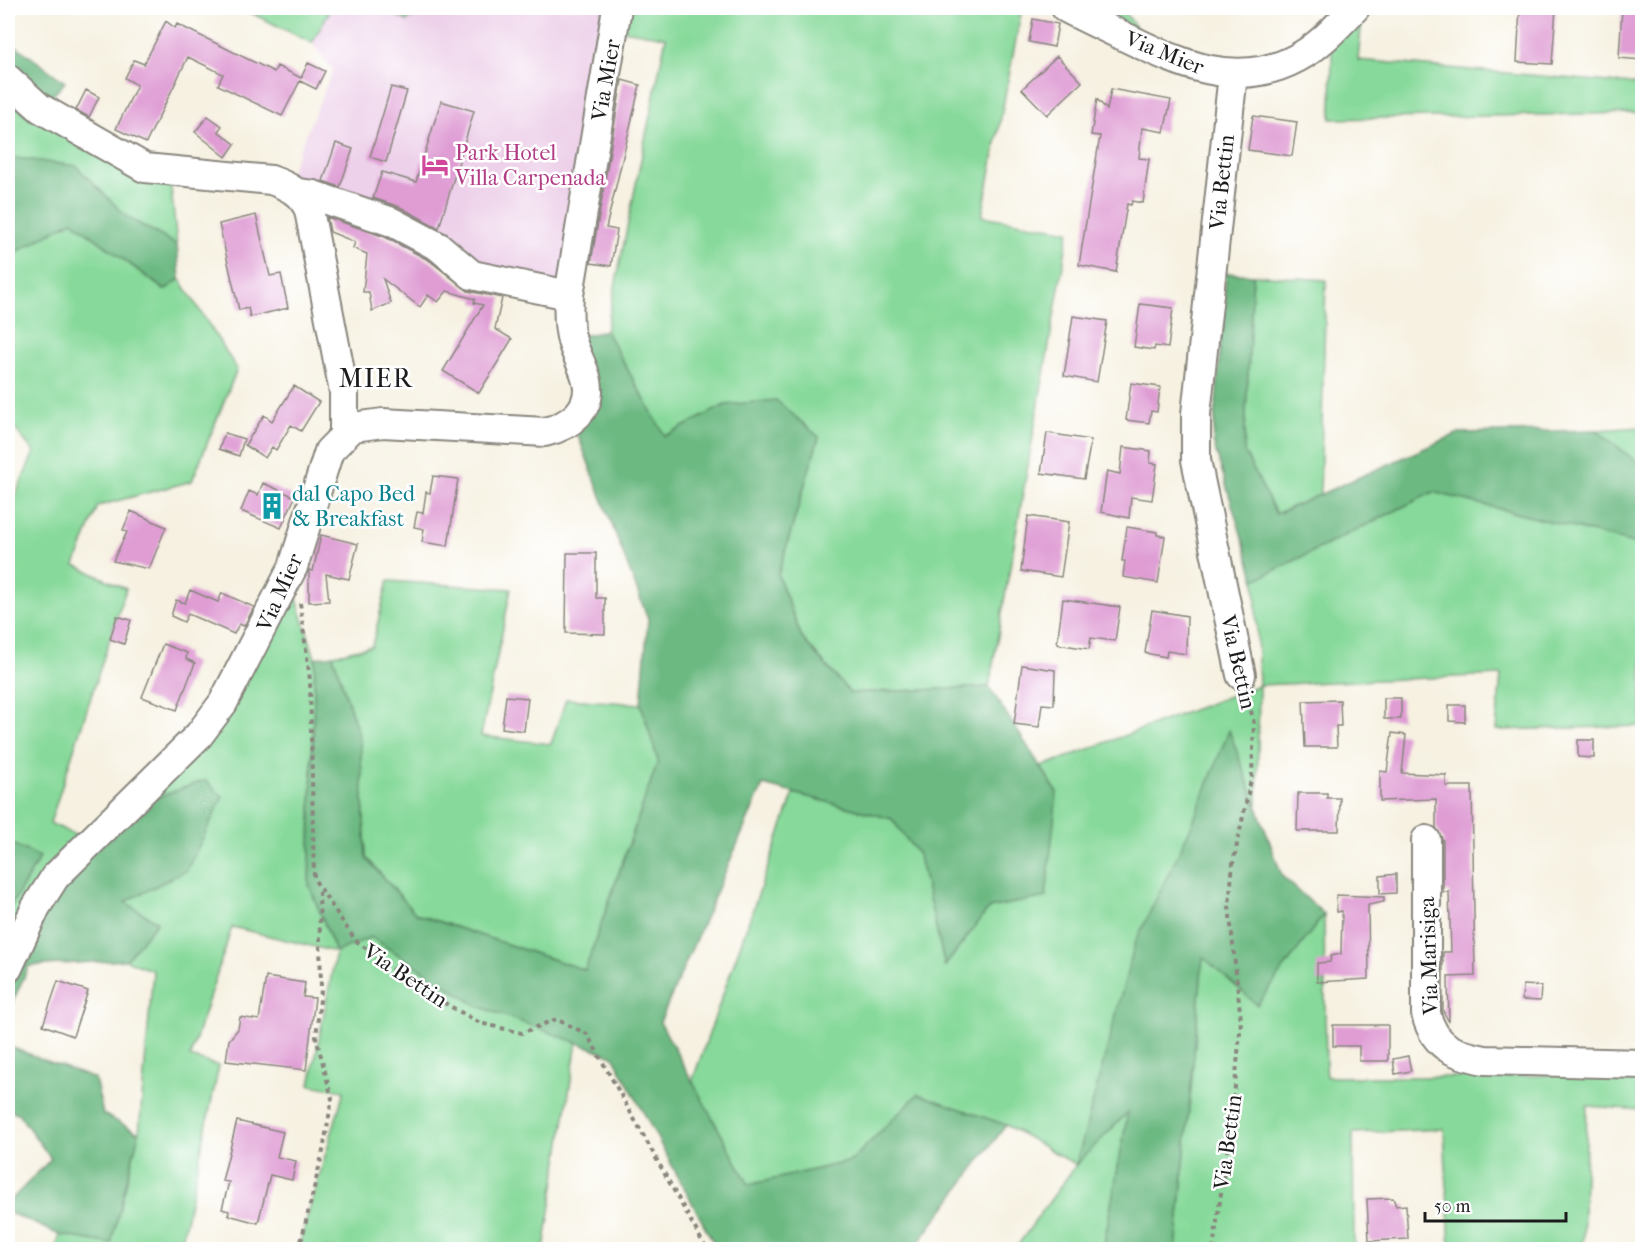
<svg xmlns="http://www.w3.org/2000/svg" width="1650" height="1257" viewBox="0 0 1650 1257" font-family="'IM FELL French Canon',serif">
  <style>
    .built { fill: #edd0e9 }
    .green { fill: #86d99a; stroke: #517a5b; stroke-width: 1.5 }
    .forest { fill: #6cb982; stroke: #446a4f; stroke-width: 1.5 }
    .building { fill: #df9dd4 }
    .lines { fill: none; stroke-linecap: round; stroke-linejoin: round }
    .minor-casing { stroke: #89867e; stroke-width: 32 }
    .path { stroke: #89867e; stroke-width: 4; stroke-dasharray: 4.5 4.5; stroke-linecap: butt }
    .minor { stroke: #fff; stroke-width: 28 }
    .labels { text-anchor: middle; stroke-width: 5; stroke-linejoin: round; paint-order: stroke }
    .street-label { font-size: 22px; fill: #1c1c1c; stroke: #fff }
    .hotel-label { font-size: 22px; fill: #b23c85; stroke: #fff; text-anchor: start }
    .culture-label { font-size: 22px; fill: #0d838f; stroke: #fff; text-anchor: start }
    .quarter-label { font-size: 26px; letter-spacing: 1.5px; fill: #1c1c1c; stroke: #fff }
  </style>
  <rect width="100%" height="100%" fill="#fff"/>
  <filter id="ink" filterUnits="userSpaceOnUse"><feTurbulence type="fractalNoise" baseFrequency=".0167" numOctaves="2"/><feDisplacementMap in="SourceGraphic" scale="12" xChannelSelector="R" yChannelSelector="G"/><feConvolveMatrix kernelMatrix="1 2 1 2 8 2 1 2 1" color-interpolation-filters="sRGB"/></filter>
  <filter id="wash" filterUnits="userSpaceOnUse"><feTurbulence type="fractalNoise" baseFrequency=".008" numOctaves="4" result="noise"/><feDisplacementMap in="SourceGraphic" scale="24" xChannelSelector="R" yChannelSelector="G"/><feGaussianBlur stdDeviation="1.35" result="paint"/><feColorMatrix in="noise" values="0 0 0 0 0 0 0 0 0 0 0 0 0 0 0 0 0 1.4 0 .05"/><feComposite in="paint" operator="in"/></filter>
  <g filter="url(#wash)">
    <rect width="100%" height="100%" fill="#f6f1e1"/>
    <path class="built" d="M331 8H381L407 21 426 8H614L566 297 467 278 286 182 333 70 312 43Z"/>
    <path class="green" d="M241 8H331L312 43Z
      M381 8H426L407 21Z
      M614 8H1022L982 216 1069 231 989 687 850 693 802 638 778 575 819 437 725 405 665 436 606 331 666 37 610 28Z
      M1089 8H1122L1147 43Z
      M1363 8 1358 60 1642 85V113L1331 119 1332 43Z
      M8 99 30 119 43 106 169 168 177 245 127 217 76 166 8 157Z
      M72 221 164 290 180 279 237 369 192 481 98 506 75 565 126 589 50 823 94 844 67 869 8 989V911L40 857 8 842V513L34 452 8 420V257Z
      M1253 275 1326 280 1320 495 1276 514 1244 451Z
      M1642 427V466L1596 430Z
      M1433 492 1642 545V726L1496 730 1501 675 1259 685 1257 806 1229 731 1191 827 1076 1164 1129 1111 1103 1249H1015L1076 1165 1006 1125 918 1094 851 1161 749 1185 692 1082 794 793 892 819 919 856 945 966 989 908 1057 792 1041 767 1259 685 1255 580Z
      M388 581 511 589 481 736 551 744 566 699 641 704 658 761 585 970 416 914 366 857 360 739 333 655 372 646Z
      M293 586 315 658 309 885 336 952 371 937 478 1006 577 1042 544 1249H298L344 1091 310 1085 336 952 232 927 190 1057 219 1066 180 1249 55 1250 60 1235 111 1243 139 1133 153 971 126 960 157 922 124 902 187 870 131 807Z
      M1324 914 1326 1077H1503L1642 1071V1110L1587 1106 1583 1249H1450L1444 1129 1353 1133 1354 1249 1176 1250 1203 956 1257 1004Z"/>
    <path class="forest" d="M8 40 65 82 31 119 8 99Z
      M8 157 76 166 127 217 177 245 180 279 165 290 72 221 8 257Z
      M1226 273 1253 275 1244 451 1276 514 1459 433 1596 430 1642 466V545L1433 492 1255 580 1213 442Z
      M606 331 665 436 725 405 776 400 819 437 778 575 802 638 850 693 989 687 1057 792 1046 897 989 908 945 966 919 856 892 819 763 785 660 1022 749 1185 851 1161 918 1094 1006 1125 914 1249H717L613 1056 478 1006 371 937 336 952 309 885 315 658 333 655 360 739 366 858 416 914 585 970 658 761 641 704 648 619 574 425 575 337Z
      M1229 730 1282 876 1324 914 1257 1005 1203 957 1176 1249H1103L1128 1112 1076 1165 1135 943 1191 827Z
      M205 780 223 797 187 870 125 902 157 922 126 960 29 966 8 1012V989L67 869 131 807Z
      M8 842 40 857 8 911Z
      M8 1046 95 1079 103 1114 139 1133 111 1244 60 1235 8 1212V1203L51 1159 18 1113 8 1111Z"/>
    <g id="blocks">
      <path class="building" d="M1520 8H1556L1552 64 1517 62Z
        M1622 8H1642V60L1619 58Z
        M1033 19 1058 24 1054 47 1029 42Z
        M166 21 175 28 177 24 274 72 277 66 301 78 308 63 325 71 316 89 300 81 282 116 218 85 223 74 188 57 146 143 116 129 137 85 125 78 134 60 144 64Z
        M1057 56 1082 82 1047 115 1022 89Z
        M622 80 640 85 606 228 617 230 611 266 591 263Z
        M391 87 407 91 386 162 370 157Z
        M1111 89 1171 100 1164 132 1142 128 1139 158 1149 159 1143 203 1132 201 1131 205 1127 204 1116 272 1079 265 1100 136 1091 135 1097 99 1107 110Z
        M86 90 99 97 89 117 76 110Z
        M441 101 474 111 439 228 400 207 373 198 382 172 416 182Z
        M208 116 222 126 218 131 235 144 226 157 195 132Z
        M1253 116 1297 122 1292 156 1248 150Z
        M336 143 353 149 340 187 323 181Z
        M256 215 270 276 281 274 288 308 250 317 248 308 239 310 219 224Z
        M327 217 385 237 430 261 468 291 502 298 495 329 512 339 479 393 443 371 483 305 474 303 475 299 447 291 438 302 428 295 420 307 383 279 391 303 372 311 369 292H363L367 254 353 248 355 242 330 232Z
        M1140 304 1173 308 1168 348 1155 346 1154 350 1134 347Z
        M1073 316 1107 321 1097 382 1064 376Z
        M1131 383 1160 387 1157 412 1151 411 1149 423 1126 420Z
        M294 386 319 402 301 431 291 425 276 450 272 447 265 458 245 445 264 415 272 421Z
        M225 433 244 439 239 456 219 449Z
        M1047 433 1091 440 1084 479 1041 473Z
        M1123 447 1151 451 1150 463 1157 464 1152 500 1131 497 1129 518 1101 512 1107 471 1120 474Z
        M433 476 458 479 448 546 422 542 424 529 414 527 417 512 423 513 426 492 430 493Z
        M263 483 295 497 281 528 241 511 249 491 258 495Z
        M131 511 166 527 149 569 113 561 127 532 123 530Z
        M1028 516 1069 522 1061 577 1021 571Z
        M1127 527 1157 532V535L1165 536 1158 583 1123 577 1125 561H1122Z
        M321 535 358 544 349 579 326 574 329 601 309 602V570L313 571Z
        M567 553H596V598H605V634L566 633Z
        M190 590 218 602 222 593 254 607 244 626 239 624 234 634 188 614 184 622 171 616 176 600 185 603Z
        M1063 599 1120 607 1115 641 1091 638 1089 649 1057 644Z
        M1152 610 1187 616 1186 654 1167 651 1166 657 1145 653Z
        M117 616 131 620 124 644 110 639Z
        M163 644 187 653 186 659 195 663 177 710 142 697Z
        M1022 665 1055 670 1054 705 1042 704 1039 727 1014 724Z
        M506 696 528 698 524 731 502 728Z
        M1384 698H1401V719H1384Z
        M1340 700 1341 726H1336L1337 747H1305L1303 701Z
        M1449 705H1465V722L1449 721Z
        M1392 733 1406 735 1402 773 1446 775V786H1472L1475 976 1448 977 1449 1022 1443 1011V952H1451L1449 892H1443V840L1436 827V799L1380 801V771L1387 772Z
        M1578 740H1594V758L1578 757Z
        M1298 793H1327V798H1340L1339 831H1297Z
        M1396 874V893L1380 894V876Z
        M1336 895 1384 897V902L1368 905 1369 979 1317 982V963L1330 962 1331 956 1341 954 1342 911 1337 912Z
        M266 977 305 983 303 997 315 998 306 1070 226 1061 229 1040 238 1029 240 1017 259 1020Z
        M58 981 88 991 73 1036 43 1025Z
        M1523 985 1541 986 1540 1001 1522 1000Z
        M1333 1025H1388V1061H1359V1046H1333Z
        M1408 1056 1411 1071 1395 1074 1393 1059Z
        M237 1121 283 1132 277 1157 296 1161 292 1180 270 1175 258 1223 228 1215 229 1211 222 1209 229 1182 222 1181Z
        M1393 1198 1396 1206 1406 1205 1408 1239 1369 1241 1367 1199Z"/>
    </g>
  </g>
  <g filter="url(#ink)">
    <use href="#blocks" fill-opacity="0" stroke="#89867e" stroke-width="1.5"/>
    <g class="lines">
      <defs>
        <path id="minor" d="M1066 8C1085 18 1104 27 1123 36 1179 63 1236 91 1297 58 1320 46 1337 26 1355 8
          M1233 74 1196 414V460L1241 675
          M8 79 40 108 145 168 271 180C288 186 302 193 309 210L344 392V433
          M297 193 313 195 392 222 439 247 472 275 569 295
          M1426 840V1014C1435 1047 1453 1054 1485 1060L1642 1064
          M8 968 36 907 55 877 199 735 223 703 293 567 329 451 353 427 383 423 545 432C570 426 593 409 587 381 584 367 576 355 572 341 568 326 568 310 569 295L617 8"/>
      </defs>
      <use href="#minor" class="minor-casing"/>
      <path class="path" d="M300 603 310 680 314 879 355 940 416 987 480 1023 522 1033 556 1019 587 1034 707 1250
        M299 1250 323 1151 332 1099 316 1037 321 990 319 888
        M1213 1250 1233 1108 1241 1021 1229 906 1233 863 1252 775 1254 723 1247 695"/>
      <use href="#minor" class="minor"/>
    </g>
  </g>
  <defs>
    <symbol id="hotel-bare" viewBox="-9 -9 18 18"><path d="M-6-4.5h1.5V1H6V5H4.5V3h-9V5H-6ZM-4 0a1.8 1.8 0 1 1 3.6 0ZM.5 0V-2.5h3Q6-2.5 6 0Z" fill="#d1479c" stroke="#fff" stroke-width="2.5" paint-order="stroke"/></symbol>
    <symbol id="building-bare" viewBox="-9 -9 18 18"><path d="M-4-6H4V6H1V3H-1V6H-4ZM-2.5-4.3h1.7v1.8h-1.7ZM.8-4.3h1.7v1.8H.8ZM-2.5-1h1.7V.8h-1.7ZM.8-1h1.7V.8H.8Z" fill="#0f9aa8" stroke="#fff" stroke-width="2.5" paint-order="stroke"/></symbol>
  </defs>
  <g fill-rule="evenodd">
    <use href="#hotel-bare" x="416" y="146" width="38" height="38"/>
    <use href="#building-bare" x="253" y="487" width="38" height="38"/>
  </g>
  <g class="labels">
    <g class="street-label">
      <text transform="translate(1165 52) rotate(22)" y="8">Via Mier</text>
      <text transform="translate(605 80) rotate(-80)" y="8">Via Mier</text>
      <text transform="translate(1221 182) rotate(-84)" y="8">Via Bettin</text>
      <text transform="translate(279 592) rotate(-66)" y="8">Via Mier</text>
      <text transform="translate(1239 662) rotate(77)" y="8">Via Bettin</text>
      <text transform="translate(1428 956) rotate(-92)" y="8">Via Marisiga</text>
      <text transform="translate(406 975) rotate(34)" y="8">Via Bettin</text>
      <text transform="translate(1227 1142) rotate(-82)" y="8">Via Bettin</text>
    </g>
    <g class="hotel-label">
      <text x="455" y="160">Park Hotel<tspan x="455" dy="25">Villa Carpenada</tspan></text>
    </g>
    <g class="culture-label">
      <text x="292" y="501">dal Capo Bed<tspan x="292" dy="25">&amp; Breakfast</tspan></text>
    </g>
    <g class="quarter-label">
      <text x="376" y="387">MIER</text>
    </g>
  </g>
  <rect width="1650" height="1257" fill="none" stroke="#fff" stroke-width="30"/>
  <path d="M1425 1212v9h141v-9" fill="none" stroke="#1c1c1c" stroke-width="3"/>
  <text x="1434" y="1212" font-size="18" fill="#1c1c1c" stroke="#ffffff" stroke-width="4.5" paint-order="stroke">50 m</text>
</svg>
